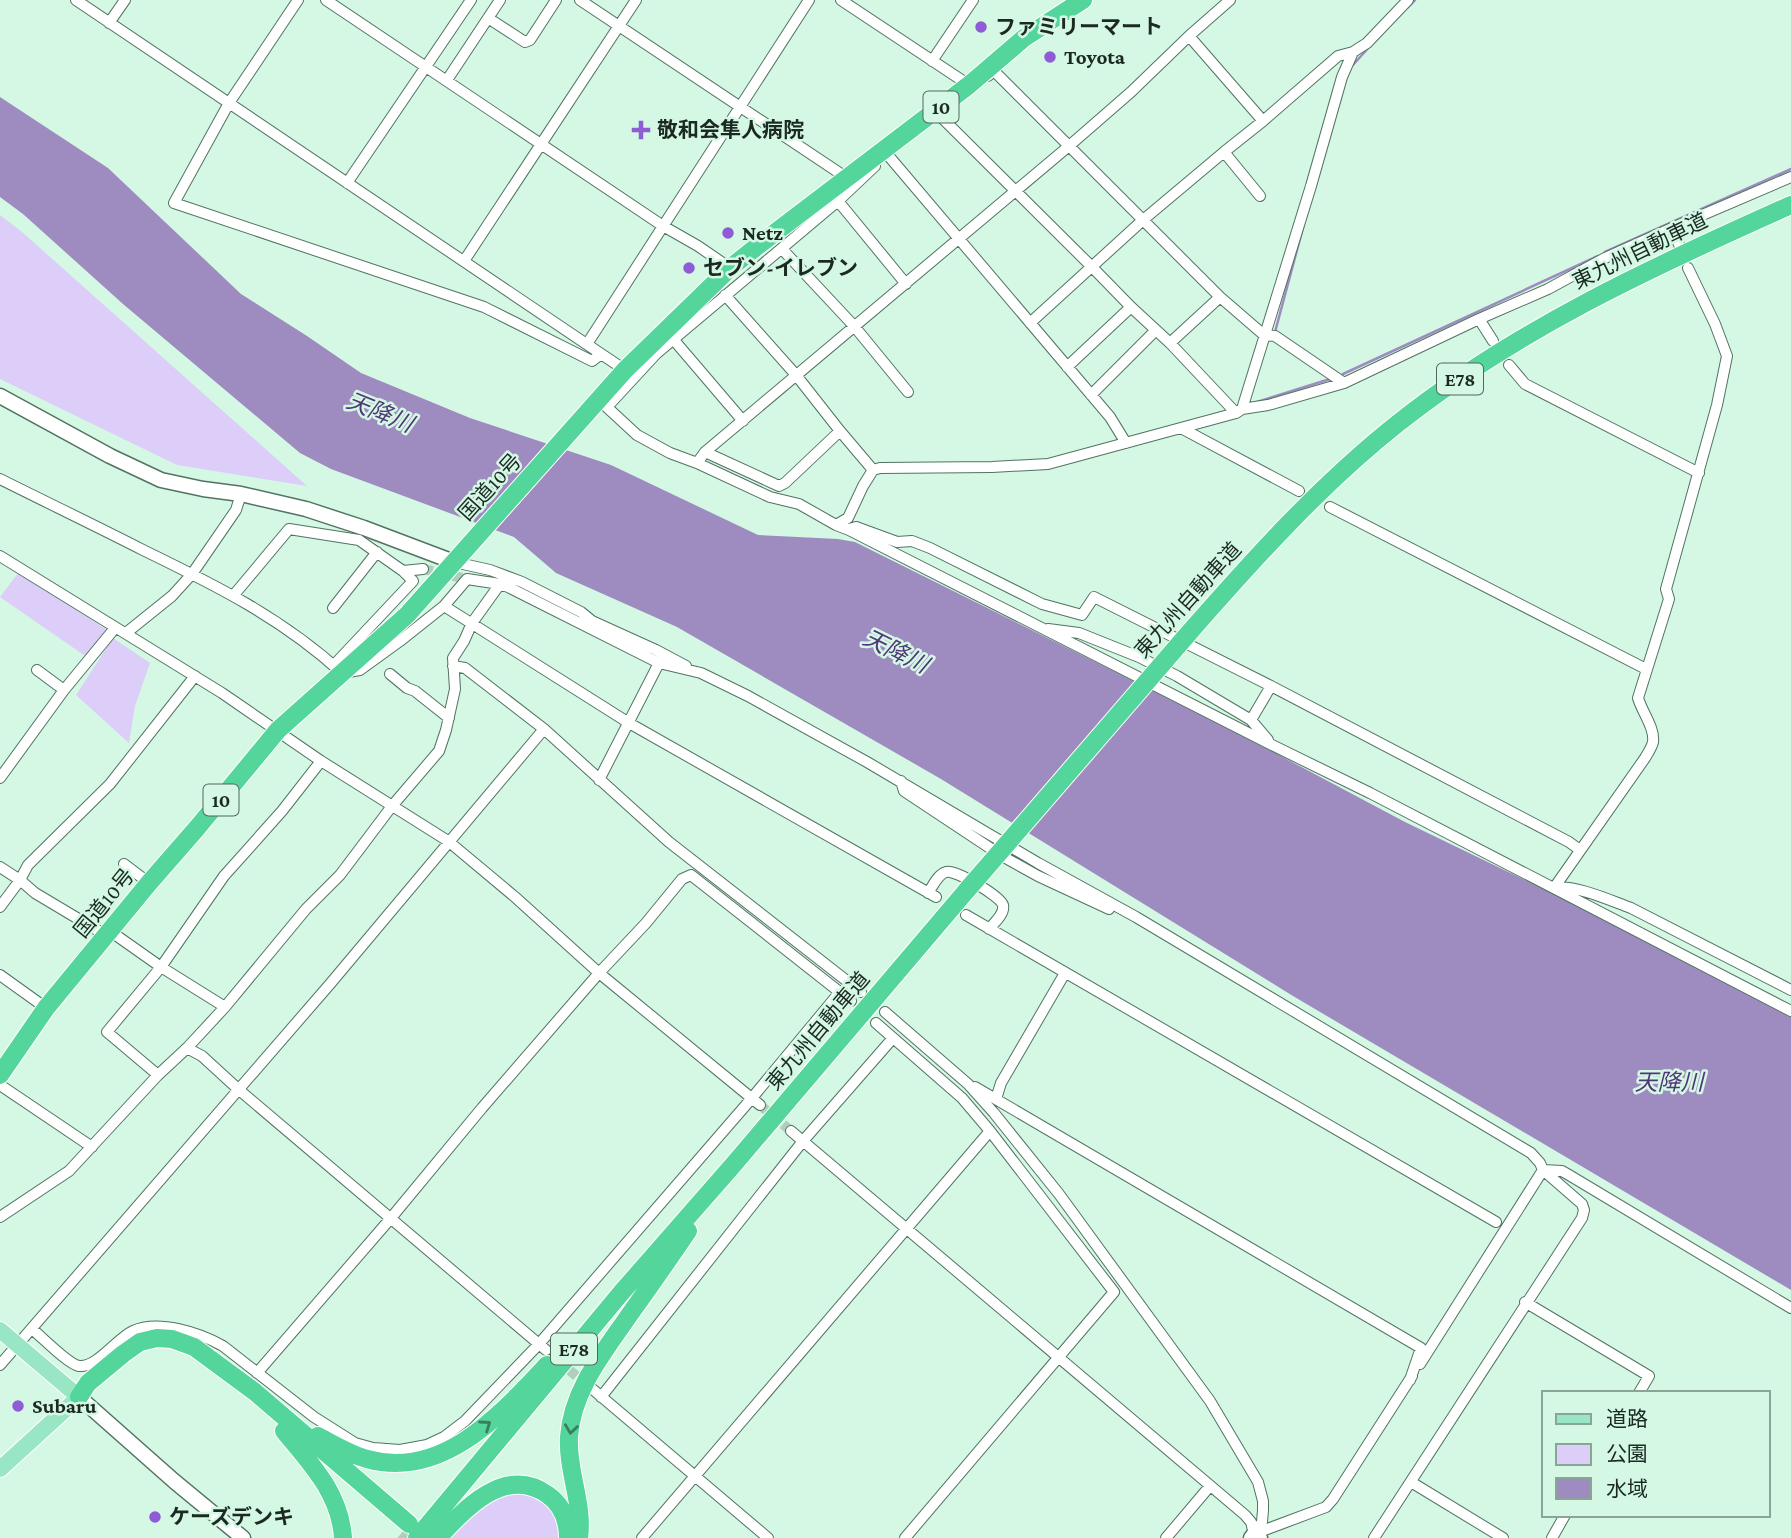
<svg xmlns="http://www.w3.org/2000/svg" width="1791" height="1538" viewBox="0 0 1791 1538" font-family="'Crimson Pro','Noto Sans JP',serif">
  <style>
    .green { fill: #dccef8 }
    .water { fill: #9e8bc0 }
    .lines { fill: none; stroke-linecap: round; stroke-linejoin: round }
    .stream { stroke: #9e8bc0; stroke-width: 2.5 }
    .street-tunnel { stroke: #afcfbd; stroke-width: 10; stroke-dasharray: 10 5; stroke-linecap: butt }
    .highway-tunnel { stroke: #afcfbd; stroke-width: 18; stroke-dasharray: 18 9; stroke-linecap: butt }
    .street-casing { stroke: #527362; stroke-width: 12 }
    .secondary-casing { stroke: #527362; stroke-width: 17 }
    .primary-casing { stroke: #fff; stroke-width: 18 }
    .highway-casing { stroke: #fff; stroke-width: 20 }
    .street { stroke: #fff; stroke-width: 10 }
    .secondary { stroke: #fff; stroke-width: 14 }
    .primary { stroke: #98e6c3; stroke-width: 16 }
    .highway { stroke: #54d59b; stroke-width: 18 }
    .highway-bridge-casing { stroke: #fff; stroke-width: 20; stroke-linecap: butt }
    .highway-bridge { stroke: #54d59b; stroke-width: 18 }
    .oneway { stroke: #387f5e }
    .poi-dot { fill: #8f5cd5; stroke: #d4f8e4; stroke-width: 2.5 }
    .labels { text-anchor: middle; stroke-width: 5; stroke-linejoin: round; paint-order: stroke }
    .shield { fill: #d4f8e4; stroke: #52675c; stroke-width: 2 }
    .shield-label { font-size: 19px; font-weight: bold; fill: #1b2922 }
    .poi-label { font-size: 21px; font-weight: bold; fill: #1b2922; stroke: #d4f8e4; text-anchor: start }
    .street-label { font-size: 21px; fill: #1b2922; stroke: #d4f8e4 }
    .water-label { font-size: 23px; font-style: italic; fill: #513678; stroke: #d4f8e4 }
  </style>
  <rect width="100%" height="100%" fill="#d4f8e4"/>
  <path class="green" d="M0 215 22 232 307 486 177 465 0 379Z
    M19 572 107 630 88 658 0 597Z
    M113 638 150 663 135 706 129 743 76 695Z
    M509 1491 539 1496 556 1511 562 1538H447L464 1517Z"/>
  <path class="water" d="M0 97 108 168 241 294 307 336 361 373 470 418 611 465 758 535 838 539 855 542 1230 729 1405 822 1672 951 1791 1014V1290L1293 996 941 779 677 627 556 573 514 537 331 469 300 453 123 304 23 214 0 197Z"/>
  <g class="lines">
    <path class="stream" d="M1407 8 1415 0
      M1352 66 1371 45
      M1605 252 1791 169
      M1275 332 1304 224
      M1343 374 1598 256
      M1257 402 1330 379"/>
    <path class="street-tunnel" d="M423 569 467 579
      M760 1105 791 1131
      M546 1350 588 1386"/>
    <path class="highway-tunnel" d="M403 1531 412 1538"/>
    <defs>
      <path id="street" d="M76 0 625 370
        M298 0 229 103 174 203 484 307 592 361 601 354
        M326 0 663 226 698 246 730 268
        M580 0 847 178
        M841 0 969 85
        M488 18 525 42 530 40 556 0
        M109 23 125 0
        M1189 36 1263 121
        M932 61 973 0
        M988 76 994 71 1220 297 1264 335 1275 336 1344 383
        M447 80 500 0
        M939 115 1092 267 1131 307 1170 343 1236 413
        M1224 152 1260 196
        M887 154 1110 417 1126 443
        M347 183 471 0
        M838 201 906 284
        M1672 228 1680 247
        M782 249 854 326 908 392
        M464 261 636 0
        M725 295 796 375 840 431 873 470
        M1479 319 1493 341
        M1030 323 1143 220 1224 152 1263 121 1338 56 1353 52 1367 43 1408 0
        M673 339 743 421
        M1170 343 1220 297
        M587 344 809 0
        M1509 365 1525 384 1699 473
        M1067 367 1131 307
        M1091 395 1155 331
        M598 399 637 435 670 453 697 463 770 497 799 504 836 525 849 530 1272 745 1370 793 1791 1011
        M607 407 656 354 838 201 875 166
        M1242 409 1311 186 1342 77 1353 52
        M1181 428 1299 491
        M705 452 779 486 785 483 840 431
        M697 463 705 452 1069 146 1131 92 1189 36 1230 0
        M0 479C48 503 96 526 143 550 215 585 282 618 342 673L360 670 400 641 444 606 467 579 500 584 508 587 659 663 701 673 748 696 867 762 1038 863 1136 917 1531 1153 1540 1163 1543 1170 1582 1204 1584 1210 1582 1218 1374 1538
        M1330 507 1646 669
        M836 525 848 518 863 486 873 470 880 468 992 467 1048 464 1236 413 1242 409 1268 405 1344 383 1479 319 1548 289 1605 258 1672 228 1791 177
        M849 529 856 527 897 542 912 541 930 548 1042 604 1082 615 1094 597 1271 686 1569 842 1580 850
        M0 556 222 693 321 761 448 841 515 897 599 973 760 1105
        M454 562 490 570 522 582 581 612 592 621 656 650 686 666
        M233 596 289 529 359 540 403 571 423 569
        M444 606 629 723 936 897
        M333 608 377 552
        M1048 629 1079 633 1139 657 1177 676 1251 720 1268 740
        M126 633 172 596 192 574 236 510 241 494
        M334 665 413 581 403 571
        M453 666 465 668 544 729 669 842 861 992
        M37 670 64 690
        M390 674 407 688 415 691 449 718
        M1251 720 1271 686
        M0 778 64 690 115 628
        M599 780 659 663
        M901 781 904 791 1002 856 1038 876 1109 909
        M124 864 149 883
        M0 867 20 880 35 893 107 936
        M1554 888 1645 758C1648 753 1652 747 1653 742 1655 728 1642 712 1638 698L1669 599 1666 589 1717 405 1727 356 1715 324 1688 268
        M1555 888C1577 885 1609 900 1631 908L1791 990
        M928 893C933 886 938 874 946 872 955 869 1000 896 1003 905 1005 914 994 923 989 929
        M0 907 20 880 28 865 110 784 195 676
        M966 915 1496 1222
        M110 931 161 967 225 1007
        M0 975 46 1008
        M885 1012 968 1084 994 1113 1059 1194 1210 1401 1258 1482 1263 1501V1510L1262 1522 1254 1534
        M876 1023 962 1098 990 1131 1114 1292 905 1538
        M187 1048 202 1056 238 1089 546 1350
        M158 1075 107 1032 161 967 224 876 282 811 321 761
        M0 1085 92 1147
        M975 1087 1421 1348 1410 1380
        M996 1099 1001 1083 1065 973
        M791 1131 1245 1515 1251 1522 1254 1534
        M1543 1170 1562 1171 1569 1175 1791 1308
        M0 1217 69 1171 158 1075 187 1048 225 1007 306 909 340 875 392 806 439 751 446 730 455 689 453 658 464 641 472 623 500 584
        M1525 1302 1649 1376 1639 1393
        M32 1329C42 1337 68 1364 79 1366 97 1368 117 1338 133 1331 158 1319 200 1333 223 1346L314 1417 355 1443 373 1448 400 1450 427 1445 444 1437 465 1421 539 1344 752 1098 839 993
        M1420 1364 1543 1170
        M0 1365 330 984 544 729
        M257 1373 391 1218 482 1108 599 973 646 923 682 879 691 875 851 1001
        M590 1387 768 1538
        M601 1397 803 1141 893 1038
        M1411 1482 1503 1538
        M1254 1534 1326 1507 1333 1499 1412 1376
        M642 1538 990 1131
        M1166 1538 1210 1486
        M1552 1538 1565 1515"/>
      <path id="secondary" d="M0 396 110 456 161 480 203 489 241 494 306 509 364 528 454 562
        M79 1397 174 1481 243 1538
        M1251 1538 1254 1534 1260 1538"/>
      <path id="primary" d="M0 1330 79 1397 0 1469"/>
      <path id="highway" d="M1188 634C1253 560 1320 485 1397 424 1515 330 1654 266 1791 205
        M0 1075 46 1008 149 883 197 828 278 730 407 615 625 370 730 268 760 244 969 85 1024 38 1083 0
        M79 1397 88 1383 123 1354 140 1342 157 1338 172 1339 194 1347 255 1392 409 1524
        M284 1431C311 1464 340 1493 343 1538
        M318 1436C334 1445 349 1454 367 1459 443 1480 501 1414 547 1365
        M417 1538 621 1293 734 1164 967 890
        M438 1538C464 1509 506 1464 548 1495 562 1505 568 1521 568 1538
        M579 1538C584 1505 567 1471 569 1437 572 1390 604 1352 630 1314 650 1286 669 1259 688 1231"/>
    </defs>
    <use href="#street" class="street-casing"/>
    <use href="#secondary" class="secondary-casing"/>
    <use href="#primary" class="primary-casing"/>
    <use href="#highway" class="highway-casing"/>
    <use href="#street" class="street"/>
    <use href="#secondary" class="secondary"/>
    <use href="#primary" class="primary"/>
    <use href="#highway" class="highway"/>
    <defs>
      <path id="highway-bridge" d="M967 890 1188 634"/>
    </defs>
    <use href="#highway-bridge" class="highway-bridge-casing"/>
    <use href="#highway-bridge" class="highway-bridge"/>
  </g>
  <defs><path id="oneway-chevron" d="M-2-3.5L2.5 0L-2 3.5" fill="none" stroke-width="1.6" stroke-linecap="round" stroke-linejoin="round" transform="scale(1.75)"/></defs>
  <g class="oneway">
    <use href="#oneway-chevron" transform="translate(486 1425) rotate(-35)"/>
    <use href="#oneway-chevron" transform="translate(571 1429) rotate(98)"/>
  </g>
  <g class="poi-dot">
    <circle cx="981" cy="27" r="7"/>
    <circle cx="1050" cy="57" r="7"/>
    <path d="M637.5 119.5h7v7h7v7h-7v7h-7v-7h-7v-7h7z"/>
    <circle cx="728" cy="233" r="7"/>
    <circle cx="689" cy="268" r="7"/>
    <circle cx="18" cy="1406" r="7"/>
    <circle cx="155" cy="1517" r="7"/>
  </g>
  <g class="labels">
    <g class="shield">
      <rect x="923.5" y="91.5" width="35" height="31" rx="5"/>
      <rect x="1437" y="363.5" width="46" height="31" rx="5"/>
      <rect x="203.5" y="784.5" width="35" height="31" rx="5"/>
      <rect x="551" y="1333.5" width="46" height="31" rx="5"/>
    </g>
    <g class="shield-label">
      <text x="941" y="114">10</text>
      <text x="1460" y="386">E78</text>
      <text x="221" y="807">10</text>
      <text x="574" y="1356">E78</text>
    </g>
    <g class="poi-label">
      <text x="995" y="34">ファミリーマート</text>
      <text x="1064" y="64">Toyota</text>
      <text x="657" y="137">敬和会隼人病院</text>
      <text x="742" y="240">Netz</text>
      <text x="703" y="275">セブン-イレブン</text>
      <text x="32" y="1413">Subaru</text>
      <text x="169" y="1524">ケーズデンキ</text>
    </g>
    <g class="street-label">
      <text transform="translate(1640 251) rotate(-26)" y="7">東九州自動車道</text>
      <text transform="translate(490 487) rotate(-48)" y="7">国道10号</text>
      <text transform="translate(1188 600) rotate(-48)" y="7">東九州自動車道</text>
      <text transform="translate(104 903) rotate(-51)" y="7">国道10号</text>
      <text transform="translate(818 1031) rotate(-50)" y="7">東九州自動車道</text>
    </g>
    <g class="water-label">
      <text transform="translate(380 412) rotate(22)" y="8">天降川</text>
      <text transform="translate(896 651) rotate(26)" y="8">天降川</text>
      <text x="1669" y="1090">天降川</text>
    </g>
  </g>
  <rect x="1542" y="1391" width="228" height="126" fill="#d4f8e4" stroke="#8aa596" stroke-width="2"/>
  <rect x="1556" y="1414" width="35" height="10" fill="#98e6c3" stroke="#8aa596" stroke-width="2"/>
  <text x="1606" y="1426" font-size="21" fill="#1b2922">道路</text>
  <rect x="1556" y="1444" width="35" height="21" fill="#dccef8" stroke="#8aa596" stroke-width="2"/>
  <text x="1606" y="1461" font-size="21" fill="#1b2922">公園</text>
  <rect x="1556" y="1478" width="35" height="21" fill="#9e8bc0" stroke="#8aa596" stroke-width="2"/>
  <text x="1606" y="1496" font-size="21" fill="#1b2922">水域</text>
</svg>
